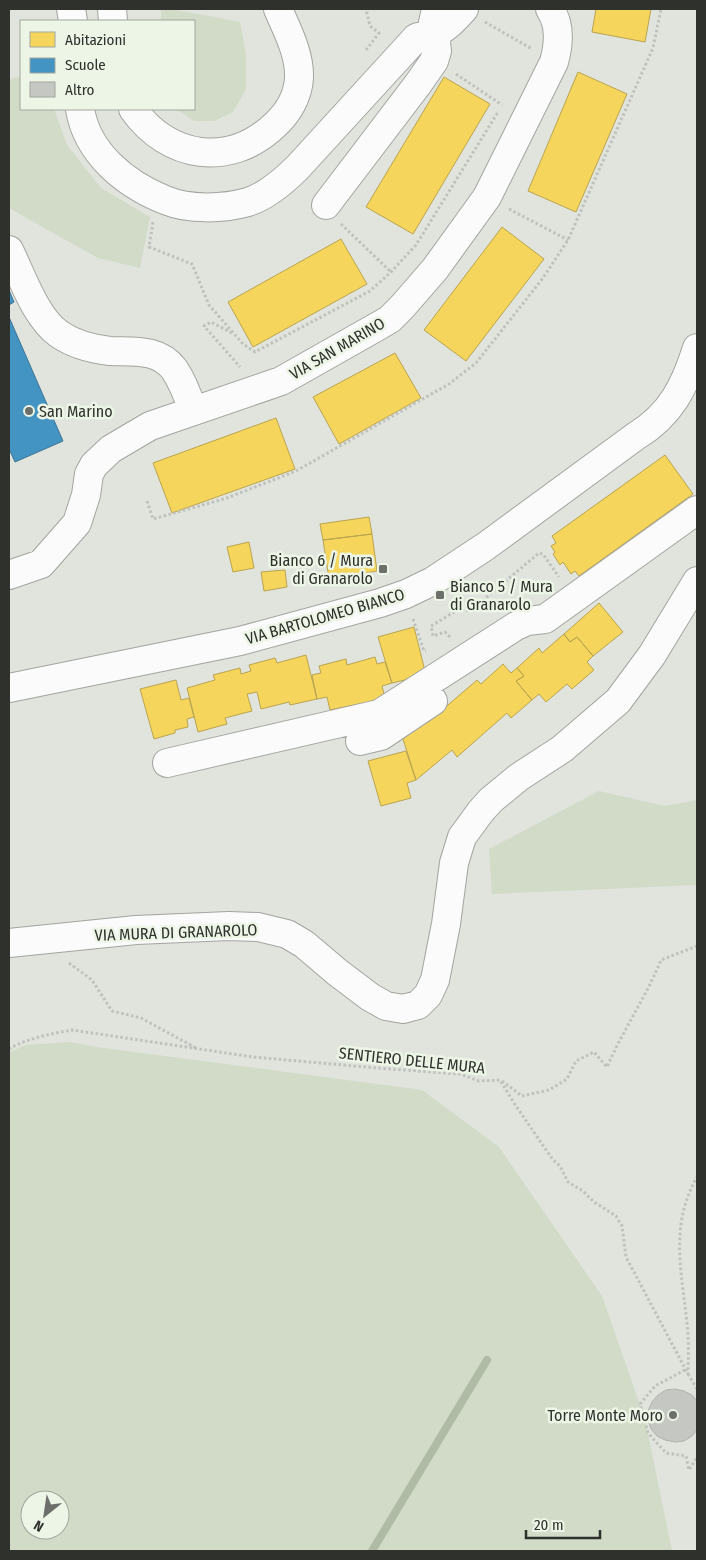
<svg xmlns="http://www.w3.org/2000/svg" width="706" height="1560" viewBox="0 0 706 1560" font-family="'Fira Sans Condensed',sans-serif">
  <style>
    .green { fill: #d1dbc7; fill-rule: evenodd }
    .homes { fill: #f6d55c; stroke: #baa44e }
    .schools { fill: #4393c3; stroke: #3d7696 }
    .lines { fill: none; stroke-linecap: round; stroke-linejoin: round }
    .stream { stroke: #afbba4; stroke-width: 8 }
    .building { fill: #c4c7c2; stroke: #b1b4ae }
    .minor-casing { stroke: #a2a59f; stroke-width: 30 }
    .path { stroke: #bfc1bd; stroke-width: 3; stroke-dasharray: 2.5 2.5; stroke-linecap: butt }
    .minor { stroke: #fafbfa; stroke-width: 28 }
    .poi-dot { fill: #6d706a; stroke: #edf5e7; stroke-width: 2 }
    .labels { text-anchor: middle; stroke-width: 5; stroke-linejoin: round; paint-order: stroke }
    .street-label { font-size: 16px; fill: #2f312c; stroke: #edf5e7 }
    .poi-label { font-size: 16px; fill: #2f312c; stroke: #edf5e7; text-anchor: start }
  </style>
  <rect width="100%" height="100%" fill="#e0e4dd"/>
  <path class="green" d="M161 9H171L240 22 246 54V89L233 112 214 121H194L176 109H194V21H161Z
    M21 76V109H54L67 145 101 188 150 217 140 268 98 258 9 208V80Z
    M599 791 665 806 697 800V885L492 894 489 849Z
    M70 1042 96 1047 422 1090 499 1147 602 1296 645 1419 672 1551H9V1052L26 1045ZM30 1500H60V1530H30Z"/>
  <path class="homes" d="M596 9H651L645 42 592 32Z
    M578 72 627 94 576 212 528 191Z
    M444 77 490 104 413 234 366 207Z
    M502 227 544 259 466 361 424 330Z
    M341 239 367 284 253 347 228 302Z
    M395 353 421 398 339 444 313 397Z
    M276 418 295 469 172 513 153 463Z
    M665 455 693 494 579 576 575 571 571 574 563 562 560 565 553 554 555 552 551 546 556 543 552 536Z
    M369 517 372 534 323 540 320 524Z
    M372 534 377 571 352 575 353 579 330 585 323 540Z
    M249 542 254 568 233 572 227 547Z
    M285 570 287 587 264 591 261 572Z
    M599 603 623 632 593 656 577 637 570 642 564 634Z
    M414 627 426 675 392 683 378 637Z
    M564 634 570 642 577 637 593 656 587 662 594 670 572 689 567 684 546 702 539 694 532 700 516 681 524 676 517 668 539 648 542 653Z
    M306 655 317 699 290 705 289 702 261 709 257 692 247 694 252 711 225 718 227 724 198 732 187 688 215 680 213 675 240 668 241 674 251 671 249 665 275 658 277 663Z
    M375 657 377 664 385 662 392 683 382 686 386 702 359 708V704L330 710 327 697 317 699 312 675 321 673 319 666 346 659 347 665Z
    M503 664 511 673 517 668 524 676 516 681 532 700 511 718 507 713 457 757 452 750 416 780 402 736 423 717 427 723 477 680 481 684Z
    M176 680 181 700 189 698 194 717 187 719 188 727 175 730V733L154 739 140 689Z
    M406 751 416 780 407 783 411 798 381 806 368 761Z"/>
  <path class="schools" d="M9 290 14 302 9 305Z
    M9 317 63 441 15 462 9 449Z"/>
  <g class="lines">
    <path class="stream" d="M372 1551 487 1360"/>
  </g>
  <path class="building" d="M675 1389 684 1391 692 1395 697 1401V1430L692 1436 684 1441 675 1442 665 1440 657 1436 651 1429 648 1420V1411L652 1402 658 1395 666 1390Z"/>
  <g class="lines">
    <defs>
      <path id="minor" d="M71 9 73 21
        M112 9 113 21
        M80 109C87 153 125 184 165 200 189 210 223 209 248 202 267 196 284 181 298 167L416 38C422 35 427 37 432 35 446 29 455 19 464 9
        M133 109C168 159 230 168 275 125 288 113 298 96 299 78 300 54 287 30 278 9
        M326 205 418 84 434 61 437 51 436 42 430 36 436 9
        M9 250C22 276 35 317 59 334 75 345 92 349 110 351 133 352 158 348 174 369 183 382 188 396 193 411
        M9 575 41 564 77 523 86 495 89 474 94 465 111 449 150 426 281 381 380 325 390 319 402 307 435 269 487 197 554 62C559 44 561 25 550 9
        M9 688 240 641 380 603 406 594 433 581 486 546 636 436C671 415 685 386 697 348
        M360 741 381 736 433 701
        M167 763 379 714 516 626 527 621 545 619 697 510
        M9 943 136 930 229 926 258 927 287 934 304 944 337 972 370 997 386 1006 403 1009 418 1005 428 995 435 980 446 924 454 863 462 837 481 811 491 800 519 777 562 749 618 701 652 655 697 581"/>
    </defs>
    <use href="#minor" class="minor-casing"/>
    <path class="path" d="M485 22 532 49
      M366 50 379 33 370 26 366 9
      M456 74 502 105
      M509 209 568 240
      M153 222 149 247 192 264 209 305 243 344 255 352 370 291 391 272 416 245 498 112
      M341 224 391 272
      M232 333 211 322 204 326 240 367
      M147 501 153 519 227 498 296 471 449 384 476 363 543 278 568 240 653 48 661 9
      M413 619 424 651H426
      M450 637 445 632 433 636 431 626 459 609 470 611 539 553 543 554 559 577
      M69 963 92 980 112 1011 141 1018 196 1048
      M9 1049C27 1038 51 1034 72 1030L253 1057 377 1068 460 1074 479 1081 500 1080 514 1103 553 1160 560 1166 568 1182 583 1191 594 1202 616 1216 622 1226 626 1257 688 1374C688 1361 689 1348 688 1335 684 1279 667 1230 697 1177
      M502 1081 522 1096 549 1090 567 1079 576 1061 594 1052 607 1067C623 1030 646 997 661 960L697 946
      M685 1370 655 1386 640 1404 648 1433 666 1453 686 1456 689 1470 697 1457
      M688 1374 697 1389"/>
    <use href="#minor" class="minor"/>
  </g>
  <g class="poi-dot">
    <circle cx="29" cy="411" r="5"/>
    <rect x="378" y="564" width="10" height="10" rx="2.5"/>
    <rect x="435" y="590" width="10" height="10" rx="2.5"/>
    <circle cx="673" cy="1415" r="5"/>
  </g>
  <g class="labels">
    <g class="street-label">
      <text transform="translate(337 348) rotate(-30)" y="6">VIA SAN MARINO</text>
      <text transform="translate(325 616) rotate(-16)" y="6">VIA BARTOLOMEO BIANCO</text>
      <text transform="translate(176 932) rotate(-2)" y="6">VIA MURA DI GRANAROLO</text>
      <text transform="translate(412 1060) rotate(6)" y="6">SENTIERO DELLE MURA</text>
    </g>
    <g class="poi-label">
      <text x="39" y="417">San Marino</text>
      <text x="373" y="566" text-anchor="end">Bianco 6 / Mura<tspan x="373" dy="18">di Granarolo</tspan></text>
      <text x="450" y="592">Bianco 5 / Mura<tspan x="450" dy="18">di Granarolo</tspan></text>
      <text x="663" y="1421" text-anchor="end">Torre Monte Moro</text>
    </g>
  </g>
  <rect width="706" height="1560" fill="none" stroke="#2f312c" stroke-width="20"/>
  <rect x="20" y="20" width="175" height="90" fill="#edf5e7" stroke="#a1a79c"/>
  <rect x="30" y="32" width="25" height="15" fill="#f6d55c" stroke="#a1a79c"/>
  <text x="65" y="45" font-size="15" fill="#2f312c">Abitazioni</text>
  <rect x="30" y="58" width="25" height="15" fill="#4393c3" stroke="#a1a79c"/>
  <text x="65" y="70" font-size="15" fill="#2f312c">Scuole</text>
  <rect x="30" y="82" width="25" height="15" fill="#c4c7c2" stroke="#a1a79c"/>
  <text x="65" y="95" font-size="15" fill="#2f312c">Altro</text>
  <g transform="translate(45 1515) rotate(210)"><circle r="24" fill="#edf5e7" stroke="#a1a79c"/>
  <path d="M0-4L9 19L0 12L-9 19Z" fill="#6d706a"/>
  <text y="-8" font-size="14" font-weight="bold" text-anchor="middle" fill="#2f312c">N</text>
  </g>
  <path d="M526 1530v8h74v-8" fill="none" stroke="#2f312c" stroke-width="2.5"/>
  <text x="534" y="1530" font-size="15" fill="#2f312c" stroke="#edf5e7" stroke-width="4" paint-order="stroke">20 m</text>
</svg>
